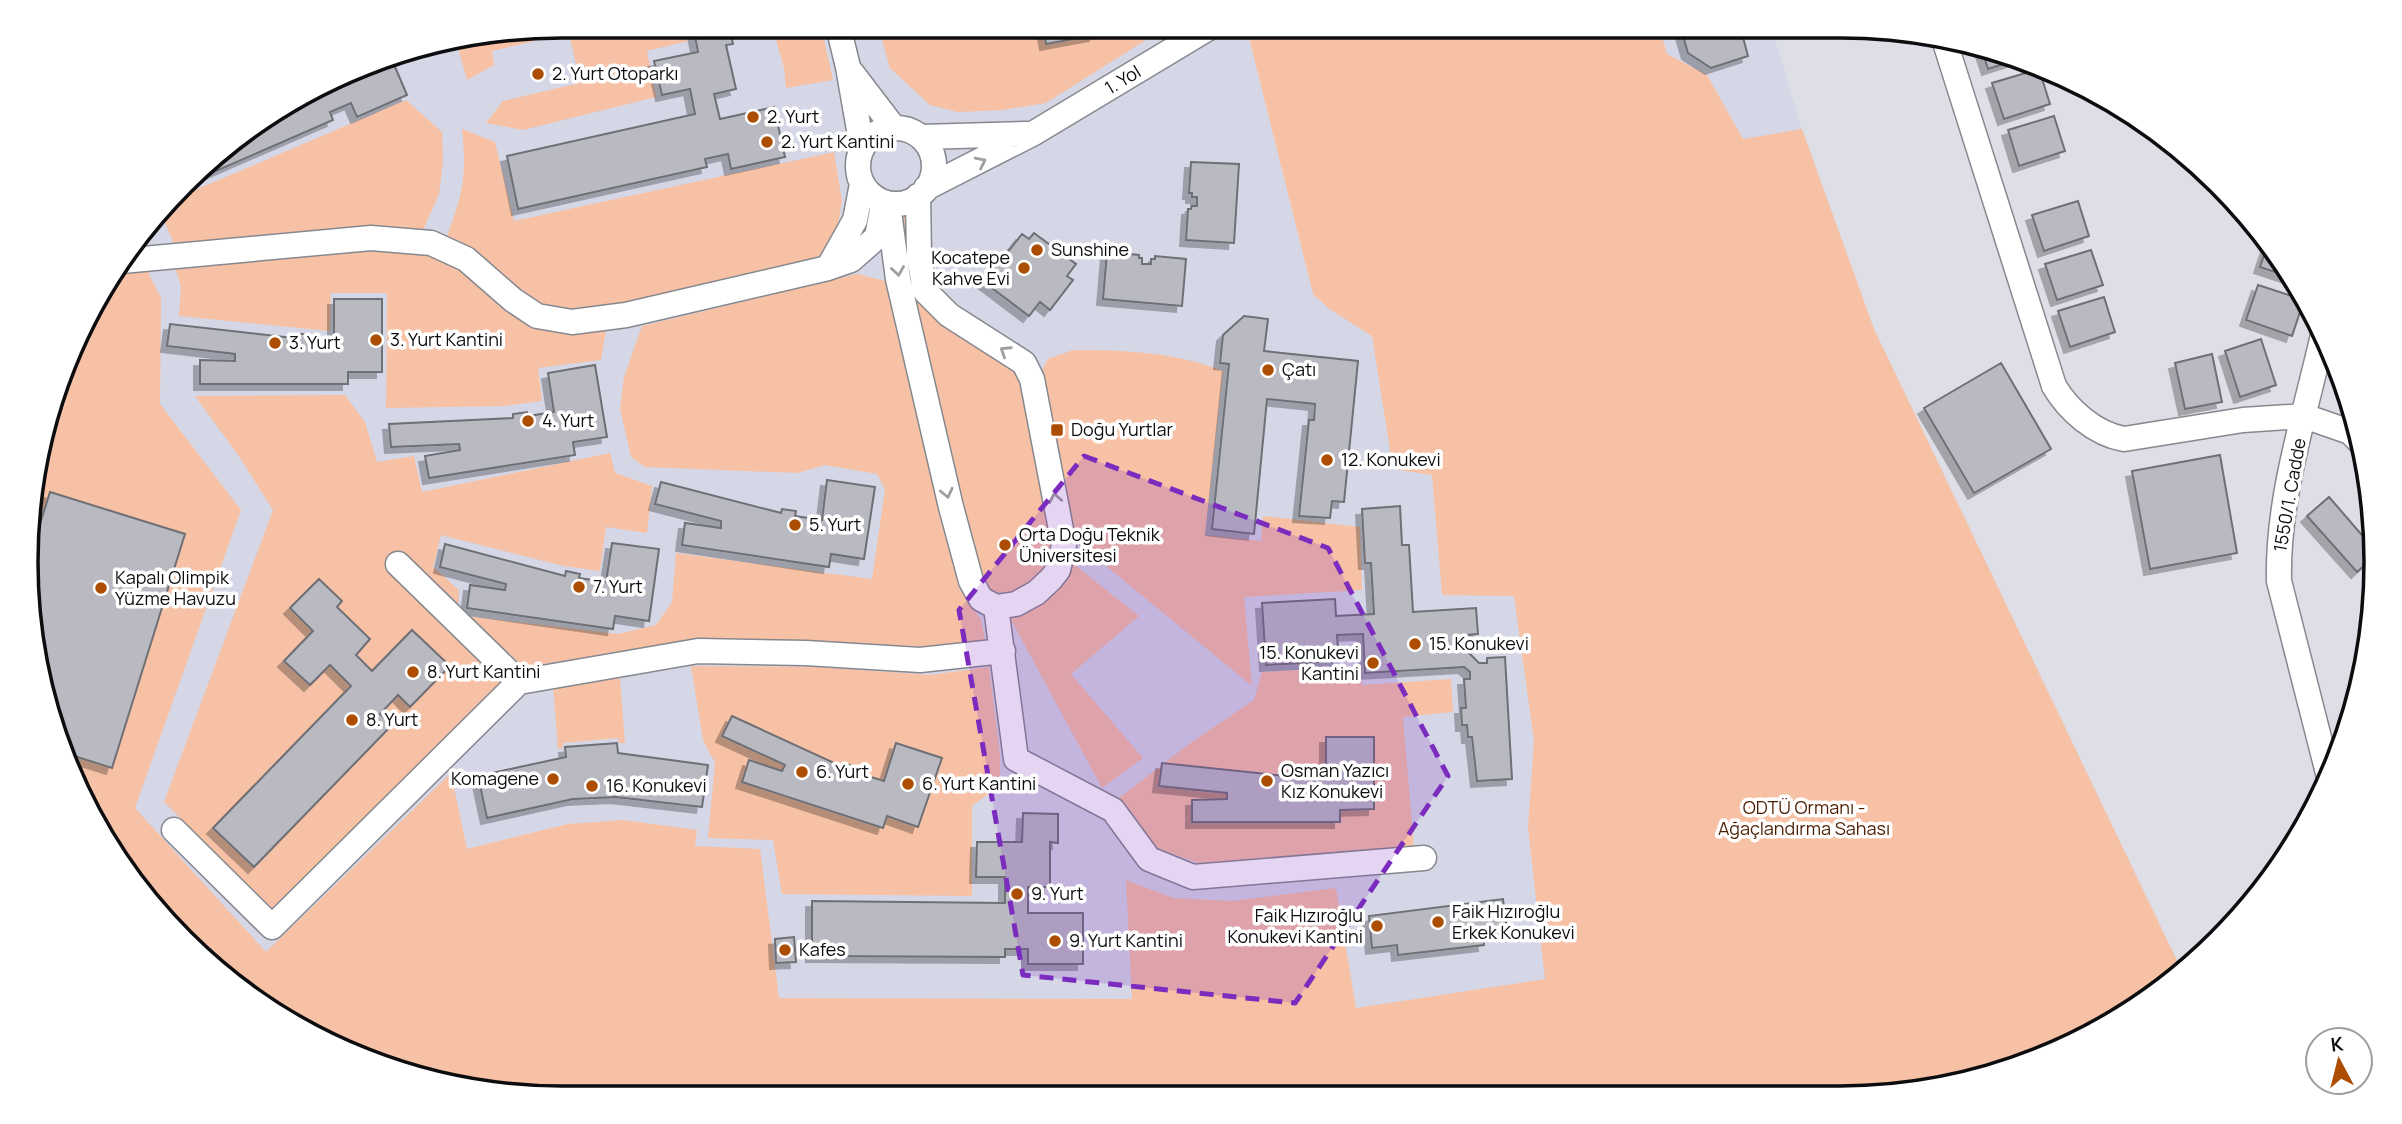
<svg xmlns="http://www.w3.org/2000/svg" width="2402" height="1124" viewBox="0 0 2402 1124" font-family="Manrope,sans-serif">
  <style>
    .built { fill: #d5d7e6 }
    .green { fill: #f7c1a5 }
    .building { fill: #b9bac1; stroke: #6e6f75; stroke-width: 2; filter: url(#shadow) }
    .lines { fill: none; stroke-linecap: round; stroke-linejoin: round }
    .minor-casing { stroke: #86888e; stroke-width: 27 }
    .minor { stroke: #fff; stroke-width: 24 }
    .oneway { stroke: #9e9e9f }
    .marked { fill: #7b2cbf; fill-opacity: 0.2; stroke: #7b2cbf; stroke-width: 5; stroke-dasharray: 14 9; stroke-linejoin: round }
    .poi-dot { fill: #ac4d02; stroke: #fff; stroke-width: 2.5 }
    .labels { text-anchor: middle; stroke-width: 7; stroke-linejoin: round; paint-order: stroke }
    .poi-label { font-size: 18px; fill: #0d0d10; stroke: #fff; text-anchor: start }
    .street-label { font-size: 18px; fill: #0d0d10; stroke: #fff }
    .park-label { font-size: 18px; fill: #4d1e00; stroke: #fff }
    .rim { fill: none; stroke: #0d0d10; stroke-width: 3.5 }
  </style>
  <defs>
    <filter id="shadow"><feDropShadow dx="-6" dy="6" stdDeviation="0" flood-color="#0004"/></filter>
  </defs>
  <rect width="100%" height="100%" fill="#dedfe6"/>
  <path class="built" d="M562 26H1771L1802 129 1874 329 2182 971 2166 987 2045 1057 1910 1093 562 1098 457 1087 357 1057 264 1007 183 941 82 799 31 632 37 457 98 294 159 208 236 137 389 55Z"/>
  <path class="green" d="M562 26H683L688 41 647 51 656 97 523 130 486 123 503 101 580 83 569 33 492 51 494 65 467 80 457 44Z
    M772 26H821L833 80 786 88 784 68Z
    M878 26H1168L1046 103 1003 110 958 112 930 105 890 68Z
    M1246 26H1659L1667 54 1707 75 1743 139 1802 129 1874 329 2182 971 2166 987 2045 1057 1910 1093 562 1098 457 1087 357 1057 264 1007 183 941 82 799 31 632 37 457 98 294 134 244 161 298 160 404 241 510 135 808 266 952 451 773 467 849 568 824 623 820 697 830 695 846 760 849 779 998 1132 999 1126 880 1173 898 1232 901 1336 888 1356 1008 1545 979 1528 827 1534 741 1514 596 1442 595 1432 475 1393 469 1372 336 1328 308 1313 294Z
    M406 100 442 132 443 162 439 194 423 230 376 225 174 244 159 209 165 203Z
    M462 129 495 142 514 221 834 152 842 201 838 224 818 259 605 309 574 311 545 306 500 274 483 257 462 242 447 236C463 193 467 176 462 129Z
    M910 201 925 291 1024 363 1064 545 1036 593 981 599 888 204Z
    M361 250C380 250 408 248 426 252 453 259 475 284 495 302 526 331 567 336 606 330L601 360 538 368 542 401 504 406 386 408 387 293H331L330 331 179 316 181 286 175 267Z
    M857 274 885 281 959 588 981 620 985 640 930 647 697 640 524 667 467 616 618 634 656 625 672 602 676 553 872 579 885 489 877 474 825 465 797 473 645 467 631 457 620 409 624 377 642 326Z
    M1073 350C1124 350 1175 352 1223 371L1205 535 1261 541 1263 516 1360 527 1362 590 1244 597 1252 686 1077 542 1041 372 1048 359Z
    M345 395 365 422 377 462 414 456 422 492 610 453 615 473 652 486 647 533 606 527 600 571 564 566 441 535 433 567 459 590 457 639 503 680 273 910 164 802 273 510 238 455 195 396Z
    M1071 562 1139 616 1071 674 1143 758 1102 788 1010 618C1041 605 1063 598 1071 562Z
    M691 666 818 667 930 675 989 667 1000 755V785L972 806V896L782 894 773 840 708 838 715 763 703 740Z
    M1359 667 1362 685 1451 679 1453 712 1403 717 1414 847 1198 863 1157 848 1119 798 1189 744 1254 700 1262 672Z
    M620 678 625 743H619L618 738 563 743V748L558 749 553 686Z"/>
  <path class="building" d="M693 26H729L733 44 726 45 736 89 714 94 720 119 774 107 785 157 731 169 728 154 705 159 707 167 518 209 507 156 695 114 690 89 662 95 654 61 698 52Z
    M939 26H971L940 32Z
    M1043 26H1094L1095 35 1046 44Z
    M1680 26H1740L1748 56 1711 68 1688 53Z
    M1981 48 2019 59 1988 69Z
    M390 55 407 95 357 117 351 103 330 112 333 120 186 184 236 137Z
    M2039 69 2050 104 2004 119 1992 83Z
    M2054 116 2065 151 2019 166 2008 130Z
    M1191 162 1239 164 1234 243 1186 240 1188 209H1191L1192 206H1197V197H1192V193H1189Z
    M2078 201 2089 236 2044 251 2032 215Z
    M1034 233 1076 264 1067 276 1073 280 1050 310 1040 302 1029 316 984 282 1022 234 1029 239Z
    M2268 243 2286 265 2293 278 2260 267Z
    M2091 250 2103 285 2057 300 2045 264Z
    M1107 252 1139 255V258H1142V264H1151V259H1155V256L1186 259 1182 306 1103 299Z
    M2258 285 2304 300 2292 336 2246 320Z
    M2104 297 2115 332 2070 347 2058 311Z
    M334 299H382V372H348V384H200V360L235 361V354L167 346 170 324 293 338V334H307V339H334Z
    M1244 316 1268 319 1264 351 1358 361 1344 502 1332 501 1330 518 1299 516 1309 420H1314L1315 404 1267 399 1254 534 1212 529 1229 364 1220 363 1223 335Z
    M2261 339 2276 385 2240 397 2225 351Z
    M2212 354 2222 402 2185 409 2175 363Z
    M2001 363 2051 449 1974 493 1924 408Z
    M595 365 607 437 573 442 575 455 429 478 425 456 460 450 459 444 391 447 389 424 513 418V414L527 412 528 416 554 412 548 373Z
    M2220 455 2237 553 2150 569 2132 471Z
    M827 480 875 487 864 559 831 554 829 567 682 545 685 523 721 528V521L655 504 661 482 781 513 782 509 796 511 795 516 822 520Z
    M50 492 185 534 112 768 68 754 31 632 34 543Z
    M2329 497 2374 549 2375 556 2357 572 2307 516Z
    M1400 506 1402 545H1409L1413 612 1476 608 1478 634 1467 635 1468 652 1479 663H1487V658L1505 657 1512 779 1477 781 1472 737H1468L1467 725H1462L1461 708H1466L1464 679H1470V672L1464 667 1365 673 1363 634 1337 635 1339 661 1266 665 1262 603 1335 599 1336 616 1374 614 1371 563H1365L1362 509Z
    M612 543 659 549 649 621 615 616 613 629 467 608 470 585 505 590 506 584 440 567 445 544 565 576 566 571 580 574 579 578 606 582Z
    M319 579 342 601 337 607 370 639 356 655 372 671 412 630 450 666 410 707 398 695 380 714 392 725 254 867 213 828 351 686 330 665 310 685 284 661 313 631 290 608Z
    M732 716 845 768 846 764 860 768 858 773 884 781 896 743 942 758 918 827 887 816 883 828 742 782 749 760 782 771 785 765 722 736Z
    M1326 737H1374V809L1340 810V822H1192V800L1227 799V793L1159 786 1162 763 1285 776V772H1299V777H1326Z
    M617 743 618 753 708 765 702 807 616 797 573 799 487 818 478 776 566 757 565 747Z
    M1023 813 1058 814V843L1050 842V887H1028V913H1083V964H1028V949H1005V957L812 956V901L1005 903V877H976L977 842H1022Z
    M1503 899 1507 931 1483 934 1484 945 1398 955 1397 945 1372 948 1369 916Z
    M794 937 796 962 776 963 775 939Z"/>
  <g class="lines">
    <defs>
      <path id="minor" d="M838 26 848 67 862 147
        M1943 36 2054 386C2068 410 2095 434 2124 439L2243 420 2304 416 2350 432 2361 443
        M852 73 894 128
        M858 166a38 38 0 1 1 76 0a38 38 0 1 1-76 0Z
        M921 137 1026 134
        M926 188 1034 133 1212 26
        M888 204 898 279 951 507 971 581 981 599 996 607 1016 604 1036 593 1051 579 1058 570 1064 545 1032 379 1024 363 949 315 925 291 919 256 918 196
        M122 261 371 238 431 243 466 259 513 300 537 316 572 322 626 315 828 268 851 260 877 237 883 205
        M828 268 855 220 862 184
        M2323 335C2305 415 2277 498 2279 581L2329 777
        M398 564 519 682
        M996 607 1016 759 1113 810 1149 859 1193 877 1424 858
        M174 830 272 927 519 682 698 651 806 653 920 660 1003 651"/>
    </defs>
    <use href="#minor" class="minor-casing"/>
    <use href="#minor" class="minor"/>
  </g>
  <defs><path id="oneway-chevron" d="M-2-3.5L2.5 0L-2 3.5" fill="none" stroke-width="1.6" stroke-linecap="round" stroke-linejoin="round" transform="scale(1.75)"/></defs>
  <g class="oneway">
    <use href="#oneway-chevron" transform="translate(981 162) rotate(-26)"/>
    <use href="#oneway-chevron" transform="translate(898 271) rotate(81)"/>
    <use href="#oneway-chevron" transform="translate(1005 351) rotate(-147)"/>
    <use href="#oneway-chevron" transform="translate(947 493) rotate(77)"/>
    <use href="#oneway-chevron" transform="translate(1055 498) rotate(-101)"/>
  </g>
  <path class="marked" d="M1084 456 1328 548 1448 776 1295 1003 1023 975 959 610Z"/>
  <g class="poi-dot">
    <circle cx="538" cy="74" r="7"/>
    <circle cx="753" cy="117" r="7"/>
    <circle cx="767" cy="142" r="7"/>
    <circle cx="1037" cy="250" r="7"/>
    <circle cx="1024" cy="268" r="7"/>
    <circle cx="376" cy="340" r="7"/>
    <circle cx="275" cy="343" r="7"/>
    <circle cx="1268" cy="370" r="7"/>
    <circle cx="528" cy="421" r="7"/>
    <rect x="1050" y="423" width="14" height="14" rx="3.5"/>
    <circle cx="1327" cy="460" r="7"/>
    <circle cx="795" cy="525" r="7"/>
    <circle cx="1005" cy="545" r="7"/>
    <circle cx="579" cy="587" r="7"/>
    <circle cx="101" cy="588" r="7"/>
    <circle cx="1415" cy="644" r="7"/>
    <circle cx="1373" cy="663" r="7"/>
    <circle cx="413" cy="672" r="7"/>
    <circle cx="352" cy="720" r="7"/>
    <circle cx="802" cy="772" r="7"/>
    <circle cx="553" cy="779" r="7"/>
    <circle cx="1267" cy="781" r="7"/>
    <circle cx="908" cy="784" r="7"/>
    <circle cx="592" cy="786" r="7"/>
    <circle cx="1017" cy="894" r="7"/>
    <circle cx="1438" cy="922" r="7"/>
    <circle cx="1377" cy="926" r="7"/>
    <circle cx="1055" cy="941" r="7"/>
    <circle cx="785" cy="950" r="7"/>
  </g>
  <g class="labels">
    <g class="poi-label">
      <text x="552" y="80">2. Yurt Otoparkı</text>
      <text x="767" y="123">2. Yurt</text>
      <text x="781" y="148">2. Yurt Kantini</text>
      <text x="1051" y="256">Sunshine</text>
      <text x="1010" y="264" text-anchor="end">Kocatepe<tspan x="1010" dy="21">Kahve Evi</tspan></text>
      <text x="390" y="346">3. Yurt Kantini</text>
      <text x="289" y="349">3. Yurt</text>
      <text x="1282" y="376">Çatı</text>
      <text x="542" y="427">4. Yurt</text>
      <text x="1071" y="436">Doğu Yurtlar</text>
      <text x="1341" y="466">12. Konukevi</text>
      <text x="809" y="531">5. Yurt</text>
      <text x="1019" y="541">Orta Doğu Teknik<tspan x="1019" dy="21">Üniversitesi</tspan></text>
      <text x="115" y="584">Kapalı Olimpik<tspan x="115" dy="21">Yüzme Havuzu</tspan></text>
      <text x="593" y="593">7. Yurt</text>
      <text x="1429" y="650">15. Konukevi</text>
      <text x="1359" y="659" text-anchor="end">15. Konukevi<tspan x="1359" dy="21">Kantini</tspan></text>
      <text x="427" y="678">8. Yurt Kantini</text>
      <text x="366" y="726">8. Yurt</text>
      <text x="1281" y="777">Osman Yazıcı<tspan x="1281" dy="21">Kız Konukevi</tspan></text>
      <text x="816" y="778">6. Yurt</text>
      <text x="539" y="785" text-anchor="end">Komagene</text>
      <text x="922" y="790">6. Yurt Kantini</text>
      <text x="606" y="792">16. Konukevi</text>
      <text x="1031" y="900">9. Yurt</text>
      <text x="1452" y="918">Faik Hızıroğlu<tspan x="1452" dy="21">Erkek Konukevi</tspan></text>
      <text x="1363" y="922" text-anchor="end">Faik Hızıroğlu<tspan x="1363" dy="21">Konukevi Kantini</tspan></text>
      <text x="1069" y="947">9. Yurt Kantini</text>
      <text x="799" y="956">Kafes</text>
    </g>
    <g class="street-label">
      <text transform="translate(1123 80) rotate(-31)" y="6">1. Yol</text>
      <text transform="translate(2290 495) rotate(-80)" y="6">1550/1. Cadde</text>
    </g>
    <g class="park-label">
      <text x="1804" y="814">ODTÜ Ormanı -<tspan x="1804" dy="21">Ağaçlandırma Sahası</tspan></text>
    </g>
  </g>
  <path d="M0 0H2402V1124H0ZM562 38H1840A524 524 0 0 1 2364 562V562A524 524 0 0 1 1840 1086H562A524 524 0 0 1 38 562V562A524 524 0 0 1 562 38Z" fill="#fff" fill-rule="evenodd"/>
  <path class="rim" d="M562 38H1840A524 524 0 0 1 2364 562V562A524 524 0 0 1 1840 1086H562A524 524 0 0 1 38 562V562A524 524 0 0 1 562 38Z"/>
  <g transform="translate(2339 1061) rotate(353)"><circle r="33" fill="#ffffff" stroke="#9e9e9f" stroke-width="2"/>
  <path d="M0-5L12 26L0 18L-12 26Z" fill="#ac4d02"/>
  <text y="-10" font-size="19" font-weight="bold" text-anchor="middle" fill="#0d0d10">K</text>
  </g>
</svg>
